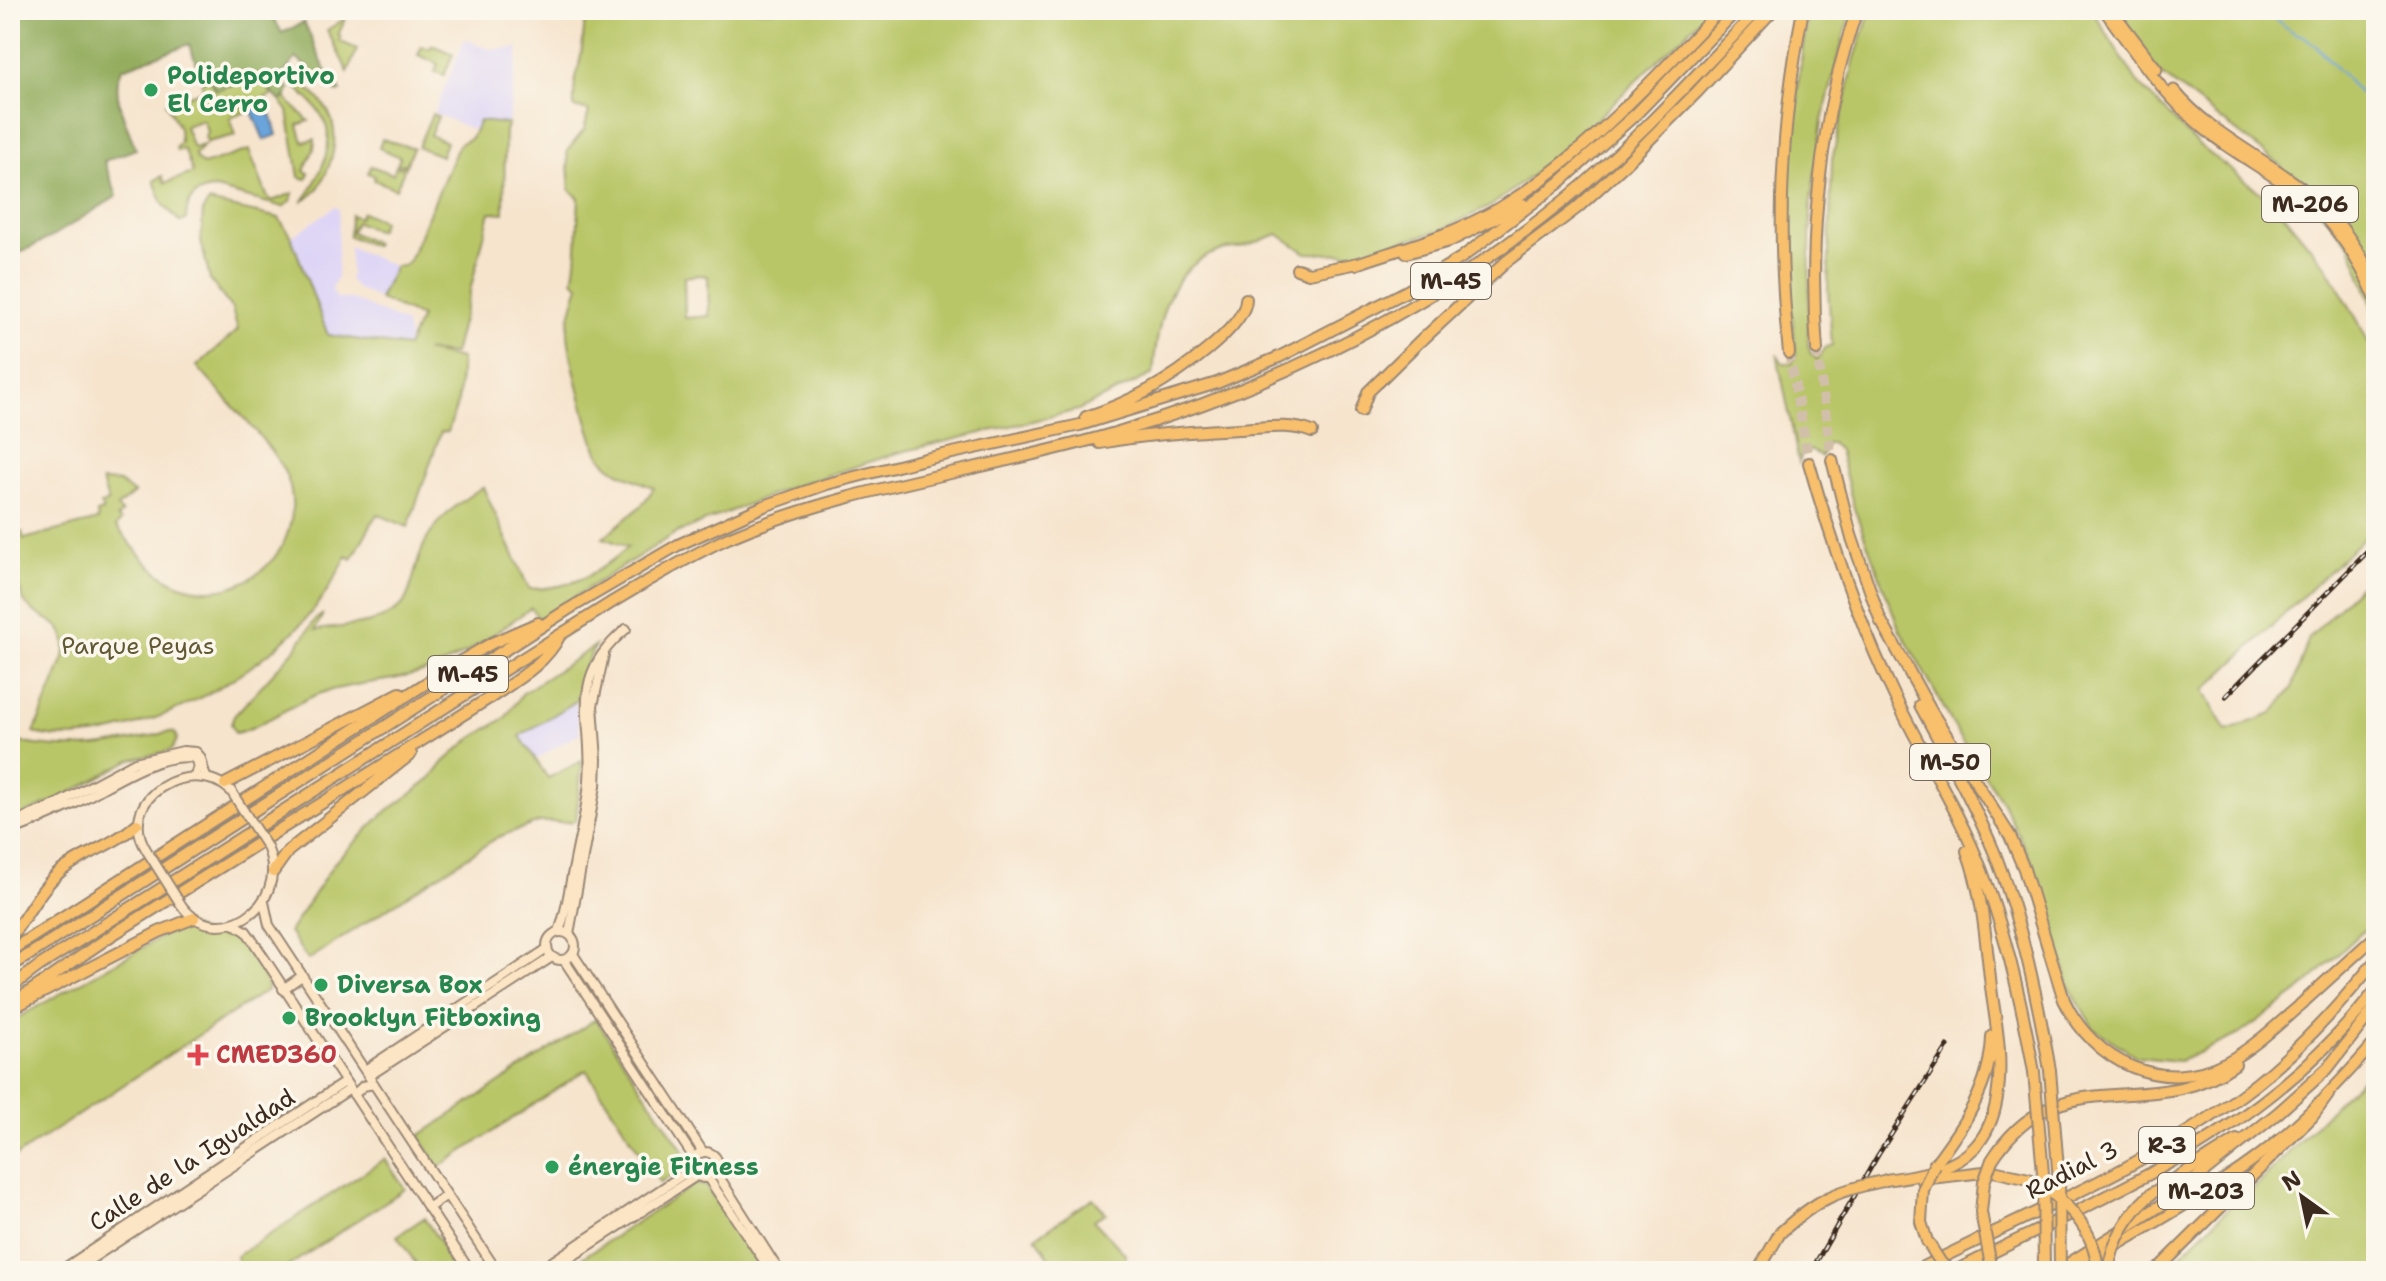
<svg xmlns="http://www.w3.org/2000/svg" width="2386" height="1281" viewBox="0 0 2386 1281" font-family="'Shantell Sans',sans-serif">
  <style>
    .built { fill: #ded5f6 }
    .green { fill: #b9c667; stroke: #7a7842; stroke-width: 2; fill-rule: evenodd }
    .forest { fill: #92ab5c; stroke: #666a3d; stroke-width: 2 }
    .water { fill: #6aa4da; stroke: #52677c; stroke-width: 2 }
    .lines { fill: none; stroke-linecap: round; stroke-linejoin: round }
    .stream { stroke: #6aa4da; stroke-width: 2 }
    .highway-tunnel { stroke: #d1bfaa; stroke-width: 10; stroke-dasharray: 10 5; stroke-linecap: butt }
    .secondary-casing { stroke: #988776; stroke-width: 12 }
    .primary-casing { stroke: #988776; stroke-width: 13 }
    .highway-casing { stroke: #988776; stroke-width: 14 }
    .secondary { stroke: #fce5c4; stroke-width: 8 }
    .primary { stroke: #f8bf6c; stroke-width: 9 }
    .highway { stroke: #f8bf6c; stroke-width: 10 }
    .rail-casing { stroke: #3b2a1e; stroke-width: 5 }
    .rail { stroke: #fbf7ec; stroke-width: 2; stroke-dasharray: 6; stroke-linecap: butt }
    .secondary-bridge-casing { stroke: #988776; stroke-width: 12; stroke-linecap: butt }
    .highway-bridge-casing { stroke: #988776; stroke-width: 14; stroke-linecap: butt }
    .secondary-bridge { stroke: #fce5c4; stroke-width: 8 }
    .highway-bridge { stroke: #f8bf6c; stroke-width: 10 }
    .leisure-dot { fill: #2e9e5b; stroke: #fbf7ec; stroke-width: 3 }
    .health-dot { fill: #e0444e; stroke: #fbf7ec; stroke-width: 3 }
    .labels { text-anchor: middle; stroke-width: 7; stroke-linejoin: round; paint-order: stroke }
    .shield { fill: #fbf7ec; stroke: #75685c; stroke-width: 2 }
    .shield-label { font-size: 22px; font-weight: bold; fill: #3b2a1e }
    .leisure-label { font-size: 24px; font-weight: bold; fill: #27864d; stroke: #fbf7ec; text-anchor: start }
    .park-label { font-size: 24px; fill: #615934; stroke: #fbf7ec }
    .health-label { font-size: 24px; font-weight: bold; fill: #be3a42; stroke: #fbf7ec; text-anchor: start }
    .street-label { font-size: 24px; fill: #3b2a1e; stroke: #fbf7ec }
  </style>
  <rect width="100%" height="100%" fill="#fbf7ec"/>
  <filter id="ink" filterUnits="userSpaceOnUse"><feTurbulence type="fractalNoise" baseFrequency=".0125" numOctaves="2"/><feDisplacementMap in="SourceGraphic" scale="16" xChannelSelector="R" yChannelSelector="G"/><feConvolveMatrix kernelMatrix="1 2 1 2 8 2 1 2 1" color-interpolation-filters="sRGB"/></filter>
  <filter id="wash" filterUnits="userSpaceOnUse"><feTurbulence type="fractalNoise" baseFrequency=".006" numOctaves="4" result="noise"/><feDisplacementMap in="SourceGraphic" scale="32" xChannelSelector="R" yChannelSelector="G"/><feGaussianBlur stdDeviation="1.8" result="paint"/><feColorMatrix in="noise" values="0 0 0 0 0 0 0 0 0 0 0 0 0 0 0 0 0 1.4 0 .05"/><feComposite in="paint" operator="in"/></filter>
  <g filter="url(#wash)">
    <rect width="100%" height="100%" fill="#f6e4cd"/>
    <path class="built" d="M465 39 489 49 519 48 508 124 479 121 476 131 434 113Z
      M335 207 339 209 337 278 332 287 333 293 338 299H352L405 323 409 338 407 347 328 335 291 237Z
      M349 247 394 266 379 299 356 288 349 279 351 275Z
      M576 701 580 733 535 760 520 736Z"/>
    <path class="green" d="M587 10H1710L1557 157 1491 206 1439 231 1352 254 1306 253 1278 234C1267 238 1255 243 1243 246 1235 249 1226 248 1219 251 1165 269 1157 325 1153 374L1078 410 897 453 786 489 676 533 539 619 531 608C497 631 460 662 420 673 387 683 351 682 318 694 292 704 258 729 235 733L231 724 234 716 296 648 315 620 323 614 315 630C341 626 382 627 402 605 412 593 416 562 423 547 434 522 460 501 483 487L529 589C572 589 596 575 628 547L603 538 642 505 654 488C637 480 612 473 601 457 591 444 566 344 568 327 570 313 575 299 579 285L573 280C579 256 577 225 579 198L570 190 567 151 584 130 589 111 574 107C573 82 577 78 581 55 584 40 583 26 587 10ZM698 275 708 276 709 316 685 318 684 277Z
      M1810 10H1851L1822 121 1811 200 1808 344 1810 352 1817 360 1826 347 1832 345 1828 290 1832 160 1855 57 1871 10H2092L2137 82 2196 143 2275 204 2327 267 2358 321 2376 358V526L2204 691 2227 731 2272 714 2292 688 2309 638 2376 568V919L2298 992 2238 1035 2180 1061 2137 1057 2093 1028 2069 986 2034 867 2003 803 1964 744 1899 628 1854 508 1839 450 1831 443 1826 444 1822 457 1811 450 1803 452 1799 463 1777 354 1783 363 1792 364 1796 353C1785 261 1785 168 1799 77 1802 54 1804 32 1810 10Z
      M2115 10H2376V316L2350 245 2278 163 2136 55Z
      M346 18 338 35 341 36 339 41 357 49 348 72 327 30Z
      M432 45 453 54 444 75 435 72 438 64 418 55 422 46 430 49Z
      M256 77 274 94 244 107 246 112 230 118 236 135 207 142 205 137 207 131 203 120 185 126 193 148 204 145 195 154 196 159 203 165 249 150 268 198 272 201 293 193 291 201 283 207 216 189C195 189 186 200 186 220L180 222 163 204 154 181 162 176 165 183 193 173 184 149 177 151 176 147 180 143 179 128 166 103 203 90 202 82 207 80Z
      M290 78C328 97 344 125 329 166 323 181 318 193 303 201 305 197 310 192 313 186 339 137 332 116 290 83Z
      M288 93 286 99 309 121 298 125 303 142 315 139 314 149 304 171 309 173 307 179 299 177 288 111 281 102Z
      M432 114 438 117 430 135 446 142 441 156 418 147Z
      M479 121 508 124 505 130 504 213 490 212 454 354 426 351 461 359 458 401 448 432H441L408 527 377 514 352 559 347 556C333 582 319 606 298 627 243 685 115 754 34 733L64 658C71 616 42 625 25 603 20 596 19 585 16 577L12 578 10 572V516L15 534 22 532 24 539 98 520 97 513 103 511 101 504 108 502 102 481 119 482 134 493 117 507 122 513 117 517 121 521 116 526C134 547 151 573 178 584 243 610 310 547 288 480 276 446 221 396 197 366L238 330 232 309 210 280 201 241 203 210 209 202 279 218 291 237 328 335 407 347 421 317 379 299 395 266H403L409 261 459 144 471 138Z
      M382 139 413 148 396 189 374 180 375 176 368 173 371 166 393 174 396 166 401 168 404 164 397 165 400 157 379 148Z
      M362 212 383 221 378 231 356 222 351 232 375 243 374 246 349 236 351 215 359 218Z
      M595 646 586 665 576 701 520 736 548 778 582 761 576 820 573 822H539L498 837 308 960 289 932 335 862 382 815 431 779 444 762 469 740 505 718 523 693Z
      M168 732 175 733 177 739 172 750 130 760 59 799 10 820V740C65 754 114 746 168 732Z
      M185 924 208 935 236 937 266 981 267 990 10 1160V1022Z
      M596 1019 686 1155 684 1167 660 1183 586 1070 439 1167 419 1136Z
      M2376 1066V1271H2164L2245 1192 2252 1191 2343 1096Z
      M385 1159 405 1189 281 1271H237V1256Z
      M695 1184 706 1186 762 1271H562Z
      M1093 1198 1106 1213 1093 1220 1125 1254V1264L1132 1271H1058L1036 1237Z
      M424 1218 459 1271H421L397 1236Z"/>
    <path class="forest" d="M10 10H246L259 18 264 10 270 11 282 33 304 22 324 67 341 91 338 93 296 58 281 77 282 83 290 90 281 102 256 77 216 90 211 81H203L189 44 123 68C108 88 127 126 136 149L104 161 117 196 53 236 10 258Z"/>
    <path class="water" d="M267 100 277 135 264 140 250 107Z"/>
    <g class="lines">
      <path class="stream" d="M2265 10 2285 27 2296 34 2304 36 2316 46 2376 111"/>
    </g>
  </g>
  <g filter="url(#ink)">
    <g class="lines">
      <path class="highway-tunnel" d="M1817 350 1832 460
        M1789 353 1809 463"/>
      <defs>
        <path id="secondary" d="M10 824 55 805 135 762 183 751 196 752C205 760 201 769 207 778
          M10 831C32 823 53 814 74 804 108 787 155 752 195 758L198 766 195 776
          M147 851C113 798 192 754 231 791
          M264 902 269 925 497 1271
          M180 903C213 954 293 908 267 847
          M232 923 246 931 251 938 470 1271
          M559 931C567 911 569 887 574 866 579 838 587 810 589 781 594 717 566 679 626 629
          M547 946a14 14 0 1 1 28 0a14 14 0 1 1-28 0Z
          M569 934 596 786 597 759 593 706 604 655
          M573 954 703 1152
          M564 960 694 1158
          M283 989 302 976
          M365 1070 547 949
          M369 1076 552 957
          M354 1095 363 1086 374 1084
          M692 1165a13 13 0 1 1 26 0a13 13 0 1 1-26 0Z
          M716 1172 779 1271
          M708 1178 771 1271
          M428 1208 447 1195
          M60 1271 345 1082
          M73 1271 350 1089
          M538 1271 693 1168
          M550 1271 698 1175"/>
        <path id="primary" d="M2104 10C2132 49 2161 92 2197 123 2229 152 2268 170 2302 197 2336 224 2359 260 2376 300
          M2115 14 2157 69
          M2174 90C2212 136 2266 157 2311 195 2340 219 2360 250 2376 284
          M2073 1271C2135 1234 2199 1200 2257 1157 2302 1123 2340 1083 2376 1041"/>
        <path id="highway" d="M1406 253 1450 241 1523 204
          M1356 264C1397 250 1438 239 1477 220 1563 179 1654 79 1720 10
          M1297 269 1309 273 1363 262
          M1422 340 1507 261 1577 208 1622 167 1697 92 1773 10
          M1817 350C1808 237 1820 117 1857 10
          M1789 353C1776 233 1780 128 1803 10
          M1361 411 1368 392 1426 335
          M1086 417C1108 410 1129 401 1149 390 1174 376 1246 328 1246 299
          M1100 443C1146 434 1192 432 1238 429 1262 428 1290 423 1312 432
          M1832 460 1851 535 1881 622
          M1809 463C1832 544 1858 621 1895 697 1923 755 1959 811 1982 871 2007 936 2022 1004 2034 1072
          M1880 619 1931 711 2010 836 2024 869 2064 1000C2093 1062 2163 1096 2227 1062 2255 1047 2279 1023 2304 1002
          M490 698C515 681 546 664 560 635
          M1920 705C1946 754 1974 803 1995 854 2022 923 2037 997 2050 1070
          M225 784 400 693
          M273 872 288 851 411 754
          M10 937C28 916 39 889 61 871 85 852 115 845 137 824
          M10 951 459 662 492 643 538 623
          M10 967 567 610 678 545 764 506 827 484 925 459 1080 425 1217 383 1279 357 1407 291 1461 258 1559 183 1637 113 1737 10
          M10 988 39 966C180 877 321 787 461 697 512 665 563 633 614 601 651 579 689 556 728 538 852 485 986 471 1115 433 1279 385 1432 308 1565 200 1635 143 1696 75 1758 10
          M20 1004 159 932 194 918
          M10 1005 112 935 494 695
          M2300 1005 2376 936
          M1992 1160C2059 1055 2150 1125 2235 1064
          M1934 1165C1963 1127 1991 1086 1992 1036
          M1921 1179 1993 1171 2029 1179
          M1886 1180C1917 1175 1952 1172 1975 1147 1988 1133 1994 1116 1997 1098 2003 1063 1997 1028 1992 995 1986 947 1984 897 1967 851
          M1923 1190 1921 1222 1927 1241
          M2151 1194 2237 1140
          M1981 1212 1984 1182
          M1758 1271 1780 1233
          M1915 1271C2025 1215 2143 1169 2243 1094 2294 1056 2336 1010 2376 960
          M1955 1271C2113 1191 2263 1136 2376 990
          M2057 1271 2168 1201 2279 1112 2328 1068 2376 1006
          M2156 1271 2312 1117 2328 1095"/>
      </defs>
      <use href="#secondary" class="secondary-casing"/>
      <use href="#primary" class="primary-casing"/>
      <use href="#highway" class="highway-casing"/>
      <use href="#secondary" class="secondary"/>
      <use href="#primary" class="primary"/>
      <use href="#highway" class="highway"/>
      <defs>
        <path id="rail" d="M2226 696 2376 543
          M1811 1271 1878 1155 1948 1046"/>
      </defs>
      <use href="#rail" class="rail-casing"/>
      <use href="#rail" class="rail"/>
      <defs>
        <path id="secondary-bridge" d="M231 791 267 847
          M147 851 180 903"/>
        <path id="highway-bridge" d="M2050 1070 2059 1181 2060 1271
          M2034 1072 2043 1173 2044 1271
          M2029 1179C2065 1198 2095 1228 2098 1271
          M1984 1182 1992 1160
          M1923 1190 1934 1165
          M1981 1212 1992 1271
          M1780 1233C1816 1200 1835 1191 1883 1181
          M1927 1241 1941 1263 1950 1271
          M2108 1271C2113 1239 2127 1216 2151 1194"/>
      </defs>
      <use href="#secondary-bridge" class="secondary-bridge-casing"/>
      <use href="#highway-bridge" class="highway-bridge-casing"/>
      <use href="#secondary-bridge" class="secondary-bridge"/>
      <use href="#highway-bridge" class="highway-bridge"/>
    </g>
  </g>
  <g class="leisure-dot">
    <circle cx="151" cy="90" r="8"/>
    <circle cx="321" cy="985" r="8"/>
    <circle cx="289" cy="1018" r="8"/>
    <circle cx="552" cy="1167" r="8"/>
  </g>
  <path class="health-dot" d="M194 1043h8v8h8v8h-8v8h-8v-8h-8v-8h8z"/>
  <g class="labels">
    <g class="shield">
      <rect x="2262" y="186" width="96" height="36" rx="6"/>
      <rect x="1411" y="263" width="80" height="36" rx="6"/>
      <rect x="428" y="656" width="80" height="36" rx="6"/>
      <rect x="1910" y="744" width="80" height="36" rx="6"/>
      <rect x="2139" y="1127" width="56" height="36" rx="6"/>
      <rect x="2158" y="1173" width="96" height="36" rx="6"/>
    </g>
    <g class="shield-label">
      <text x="2310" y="212">M-206</text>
      <text x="1451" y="289">M-45</text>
      <text x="468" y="682">M-45</text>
      <text x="1950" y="770">M-50</text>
      <text x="2167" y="1153">R-3</text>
      <text x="2206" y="1199">M-203</text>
    </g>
    <g class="leisure-label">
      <text x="167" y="84">Polideportivo<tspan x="167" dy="28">El Cerro</tspan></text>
      <text x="337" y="993">Diversa Box</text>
      <text x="305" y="1026">Brooklyn Fitboxing</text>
      <text x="568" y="1175">énergie Fitness</text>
    </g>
    <g class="park-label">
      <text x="138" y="654">Parque Peyas</text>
    </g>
    <g class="health-label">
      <text x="216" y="1063">CMED360</text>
    </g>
    <g class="street-label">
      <text transform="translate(192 1160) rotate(-33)" y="8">Calle de la Igualdad</text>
      <text transform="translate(2072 1170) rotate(-27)" y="8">Radial 3</text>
    </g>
  </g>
  <rect width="2386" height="1281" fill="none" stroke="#fbf7ec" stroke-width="40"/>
  <g transform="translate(2302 1197) rotate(327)" stroke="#fbf7ec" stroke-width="6" paint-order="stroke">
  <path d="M0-6L14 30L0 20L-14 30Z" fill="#3b2a1e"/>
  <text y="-12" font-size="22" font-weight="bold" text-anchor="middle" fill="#3b2a1e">N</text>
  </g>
</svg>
